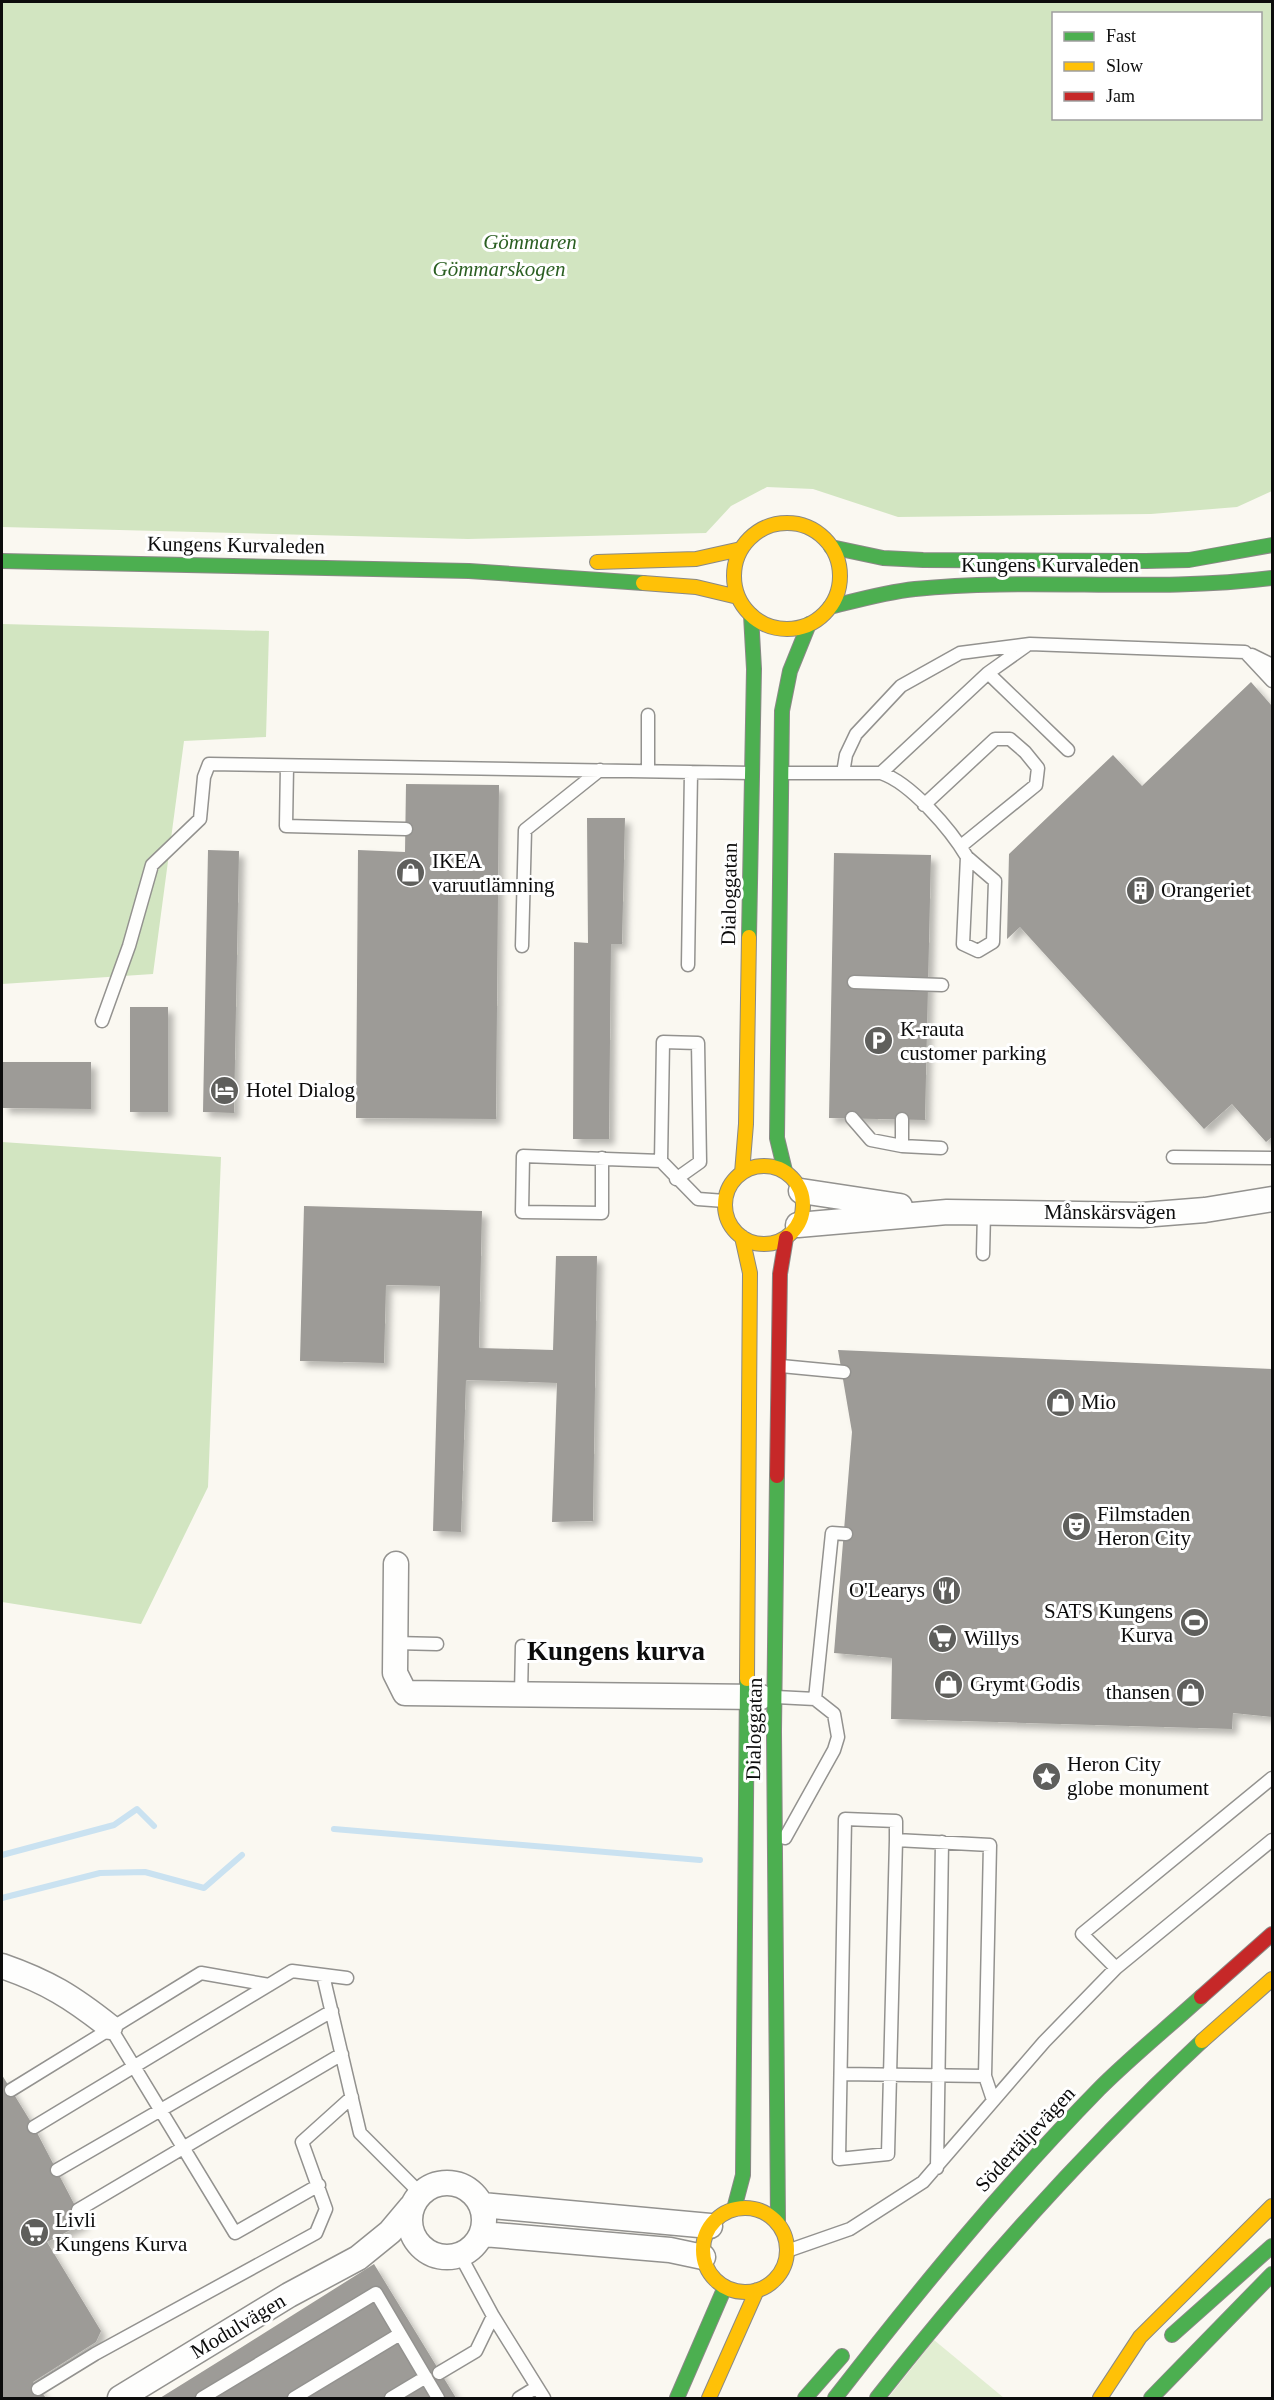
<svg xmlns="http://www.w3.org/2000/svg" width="1274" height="2400" viewBox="0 0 1274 2400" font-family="'Times New Roman',serif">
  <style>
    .green { fill: #e2eed2 }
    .forest { fill: #d2e5c1; fill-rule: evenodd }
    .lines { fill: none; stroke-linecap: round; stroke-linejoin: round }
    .stream { stroke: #cae2f1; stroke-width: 6 }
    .building { fill: #9d9b97; filter: url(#shadow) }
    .lane-casing { stroke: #93928f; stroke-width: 15 }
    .street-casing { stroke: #93928f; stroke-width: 27 }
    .fast-casing { stroke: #8a8986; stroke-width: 16 }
    .slow-casing { stroke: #8a8986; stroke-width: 16 }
    .jam-casing { stroke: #8a8986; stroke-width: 16 }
    .lane { stroke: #fefefd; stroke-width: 12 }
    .street { stroke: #fefefd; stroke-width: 24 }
    .fast { stroke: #4caf50; stroke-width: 14 }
    .slow { stroke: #ffc107; stroke-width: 14 }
    .jam { stroke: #c62828; stroke-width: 14 }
    .labels { text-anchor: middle; stroke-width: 6; stroke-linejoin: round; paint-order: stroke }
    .park-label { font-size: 21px; font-style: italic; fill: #2b5f22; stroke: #fff }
    .street-label { font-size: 21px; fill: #0c0c0c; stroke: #fff }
    .poi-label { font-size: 21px; fill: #0c0c0c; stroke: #fff; text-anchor: start }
    .district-label { font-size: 27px; font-weight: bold; fill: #0c0c0c; stroke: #fff }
  </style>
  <defs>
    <filter id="shadow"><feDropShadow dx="5.5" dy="5.5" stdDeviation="3" flood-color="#0004"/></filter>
  </defs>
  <rect width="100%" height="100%" fill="#faf8f1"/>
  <path class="green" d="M934 2340 1004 2398H888Z"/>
  <path class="forest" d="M2 2H1272V491L1237 507 1151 514 898 517 813 489 767 487 731 506 706 533 468 539 2 527ZM1054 14H1260V118H1054Z
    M2 624 269 631 266 737 184 741 153 974 2 984Z
    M2 1142 221 1157 208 1487 141 1624 2 1602Z"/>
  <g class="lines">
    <path class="stream" d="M334 1829 700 1860
      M2 1855 114 1825 137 1809 154 1826
      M2 1898 100 1873 145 1872 204 1888 242 1855"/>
  </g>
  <path class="building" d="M1251 682 1272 706V1137L1266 1142 1232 1104 1204 1129 1020 927 1007 939 1009 854 1113 755 1142 786Z
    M406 784 499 785 496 1119 356 1118 358 850 405 852Z
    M587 818H625L622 944H611L609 1139H573L574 942 588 943Z
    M208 850 239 851 234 1113 203 1112Z
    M834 853 931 855 925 1120 829 1118Z
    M130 1007H168V1112H130Z
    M3 1062H91V1109L3 1108Z
    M304 1206 482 1211 479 1348 553 1350 556 1256H597L593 1521 552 1522 557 1383 466 1380 461 1532 433 1531 440 1286 386 1285 384 1363 300 1361Z
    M838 1350 1272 1369V1717L1233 1713 1232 1729 891 1719 892 1658 834 1653 852 1432Z
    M2 2075 34 2127 84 2223 47 2242 101 2331 96 2342 33 2382 46 2398H2Z
    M374 2264 456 2398H160L242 2347Z"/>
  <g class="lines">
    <defs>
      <path id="lane" d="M1252 655 1272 665
        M988 673 1026 646
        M287 766 286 826 406 829
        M648 771V715
        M782 773H881C911 783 951 830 967 857L963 944 978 951 993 942 995 881 967 857
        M843 773 846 755 856 734 901 686 960 653 1030 644 1245 652 1272 681
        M881 773 988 673 1068 750
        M924 805 995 739H1010L1025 752 1038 768 1036 785 961 846
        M522 946 525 830 600 770
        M688 965 691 772
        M854 982 942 985
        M102 1021 129 946 152 865 200 819 204 777 209 764 752 773
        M852 1118 871 1140 902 1146 941 1148
        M902 1119V1146
        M1173 1157 1272 1158
        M602 1158V1213L522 1212 523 1156 661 1161 698 1199 725 1201
        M661 1161 663 1042 698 1043 700 1162 676 1179
        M983 1254 984 1213
        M781 1366 844 1372
        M395 1643 437 1644
        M521 1694 522 1646
        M776 1697 815 1699 832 1533 846 1534
        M845 1819 896 1821V1840L888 2154 839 2159Z
        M785 1838 834 1750 838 1737 834 1714 815 1699
        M896 1840 990 1845 985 2076 993 2100
        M1116 1968 1082 1934 1272 1778
        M323 1975 360 2133 420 2193
        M110 2027 235 2233 319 2185
        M841 2074 985 2076
        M11 2090 201 1973 269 1985
        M34 2127 292 1971 347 1978
        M937 2168 942 1842
        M57 2170 332 2011
        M78 2210 342 2054
        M787 2251 850 2229 923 2182 1044 2042 1116 1968 1272 1840
        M460 2255 493 2316 544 2398
        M439 2373 476 2351 493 2316
        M38 2389 95 2354 316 2233 326 2209 302 2142 352 2097
        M202 2398 376 2293 438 2398
        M294 2398 400 2334
        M391 2398 426 2377
        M519 2398 537 2387"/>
      <path id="street" d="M801 1191 900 1206
        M798 1225 947 1212 1142 1215 1205 1210 1272 1199
        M396 1564 395 1673 405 1693 761 1697
        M2 1966C48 1982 72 1997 110 2027
        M410 2220a37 37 0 1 1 74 0a37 37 0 1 1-74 0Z
        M482 2205 710 2226
        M483 2234 670 2250 703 2257
        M120 2398 289 2295 358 2258 390 2232 411 2207"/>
      <path id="fast" d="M831 547 883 558 923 560 1146 561 1189 560 1272 545
        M2 561 469 571 643 583
        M830 607C858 600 886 592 915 589 1034 577 1153 593 1272 578
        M749 937 754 669 751 615
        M785 1171 777 1138 782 711 790 671 809 624
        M777 1476 774 1732 778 2222
        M734 2209 743 2175 747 1679
        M1172 2335 1272 2246
        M677 2398 725 2287
        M805 2398 842 2356
        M835 2398C918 2291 1004 2186 1099 2089 1131 2057 1167 2028 1201 1997
        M877 2398C977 2271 1084 2151 1202 2041
        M1151 2398 1272 2274"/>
      <path id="slow" d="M734 576a53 53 0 1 1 106 0a53 53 0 1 1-106 0Z
        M597 562 696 559 741 549
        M643 583 696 587 738 597
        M725 1205a39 39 0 1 1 78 0a39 39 0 1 1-78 0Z
        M742 1173 746 1124 749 937
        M742 1237 750 1273 747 1679
        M1202 2041 1272 1979
        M703 2250a42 42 0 1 1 84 0a42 42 0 1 1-84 0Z
        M709 2398 757 2290
        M1100 2398 1140 2337 1272 2206"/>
      <path id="jam" d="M777 1476 780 1274 786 1238
        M1201 1997 1272 1934"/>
    </defs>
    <use href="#lane" class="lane-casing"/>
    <use href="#street" class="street-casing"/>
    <use href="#fast" class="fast-casing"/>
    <use href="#slow" class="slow-casing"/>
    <use href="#jam" class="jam-casing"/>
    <use href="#lane" class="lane"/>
    <use href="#street" class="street"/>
    <use href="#fast" class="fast"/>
    <use href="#slow" class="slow"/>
    <use href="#jam" class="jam"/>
  </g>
  <defs>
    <symbol id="shop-disc" viewBox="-11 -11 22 22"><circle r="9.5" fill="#5f5f5c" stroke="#fff"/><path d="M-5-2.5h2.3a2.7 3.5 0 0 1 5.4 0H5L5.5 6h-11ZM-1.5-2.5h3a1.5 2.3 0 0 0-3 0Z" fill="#fff"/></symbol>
    <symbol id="building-disc" viewBox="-11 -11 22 22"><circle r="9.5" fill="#5f5f5c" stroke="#fff"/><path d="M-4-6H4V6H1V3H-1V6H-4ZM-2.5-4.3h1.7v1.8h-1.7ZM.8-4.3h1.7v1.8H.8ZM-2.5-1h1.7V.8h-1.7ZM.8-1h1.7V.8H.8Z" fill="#fff"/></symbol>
    <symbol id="parking-disc" viewBox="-11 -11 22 22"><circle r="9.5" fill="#5f5f5c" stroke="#fff"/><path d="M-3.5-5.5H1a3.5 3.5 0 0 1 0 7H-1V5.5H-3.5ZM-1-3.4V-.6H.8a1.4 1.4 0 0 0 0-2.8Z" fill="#fff"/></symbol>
    <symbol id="hotel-disc" viewBox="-11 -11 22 22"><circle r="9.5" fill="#5f5f5c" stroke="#fff"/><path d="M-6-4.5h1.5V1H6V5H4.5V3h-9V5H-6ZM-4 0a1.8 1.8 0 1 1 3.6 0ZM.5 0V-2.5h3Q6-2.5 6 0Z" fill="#fff"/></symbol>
    <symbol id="theatre-disc" viewBox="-11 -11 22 22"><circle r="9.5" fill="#5f5f5c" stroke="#fff"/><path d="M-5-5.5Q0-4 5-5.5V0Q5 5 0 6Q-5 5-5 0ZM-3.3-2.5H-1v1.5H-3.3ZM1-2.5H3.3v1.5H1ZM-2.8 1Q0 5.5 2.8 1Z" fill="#fff"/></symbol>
    <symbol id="restaurant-disc" viewBox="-11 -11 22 22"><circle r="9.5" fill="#5f5f5c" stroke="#fff"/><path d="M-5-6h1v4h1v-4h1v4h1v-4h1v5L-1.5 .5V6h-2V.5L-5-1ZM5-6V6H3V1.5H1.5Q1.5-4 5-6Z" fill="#fff"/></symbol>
    <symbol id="stadium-disc" viewBox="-11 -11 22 22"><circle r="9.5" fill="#5f5f5c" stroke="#fff"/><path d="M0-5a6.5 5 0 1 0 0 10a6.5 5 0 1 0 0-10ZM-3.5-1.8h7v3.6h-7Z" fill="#fff"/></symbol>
    <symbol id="supermarket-disc" viewBox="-11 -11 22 22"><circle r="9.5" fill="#5f5f5c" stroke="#fff"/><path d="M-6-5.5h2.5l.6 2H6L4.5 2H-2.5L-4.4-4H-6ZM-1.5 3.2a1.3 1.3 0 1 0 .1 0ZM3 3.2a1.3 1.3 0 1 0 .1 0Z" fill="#fff"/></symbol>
    <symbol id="sight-disc" viewBox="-11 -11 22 22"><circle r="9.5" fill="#5f5f5c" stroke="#fff"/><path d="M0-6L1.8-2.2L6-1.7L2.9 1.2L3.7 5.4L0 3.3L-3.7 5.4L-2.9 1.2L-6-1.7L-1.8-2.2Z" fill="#fff"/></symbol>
  </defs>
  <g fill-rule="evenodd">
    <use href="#shop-disc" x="394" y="856" width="33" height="33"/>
    <use href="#building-disc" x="1124" y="874" width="33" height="33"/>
    <use href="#parking-disc" x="862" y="1024" width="33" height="33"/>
    <use href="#hotel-disc" x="208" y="1074" width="33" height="33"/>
    <use href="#shop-disc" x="1044" y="1386" width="33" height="33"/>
    <use href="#theatre-disc" x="1060" y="1510" width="33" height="33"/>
    <use href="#restaurant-disc" x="930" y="1574" width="33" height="33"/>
    <use href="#stadium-disc" x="1178" y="1606" width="33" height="33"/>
    <use href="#supermarket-disc" x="926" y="1622" width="33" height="33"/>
    <use href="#shop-disc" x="932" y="1668" width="33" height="33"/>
    <use href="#shop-disc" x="1174" y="1676" width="33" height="33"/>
    <use href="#sight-disc" x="1030" y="1760" width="33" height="33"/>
    <use href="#supermarket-disc" x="18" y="2216" width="33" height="33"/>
  </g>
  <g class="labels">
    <g class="park-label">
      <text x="530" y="249">Gömmaren</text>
      <text x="499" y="276">Gömmarskogen</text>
    </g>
    <g class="street-label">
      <text transform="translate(236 545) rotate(1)" y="7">Kungens Kurvaleden</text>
      <text x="1050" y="572">Kungens Kurvaleden</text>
      <text transform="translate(729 894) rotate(-89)" y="7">Dialoggatan</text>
      <text x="1110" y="1219">Månskärsvägen</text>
      <text transform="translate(754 1729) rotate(-89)" y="7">Dialoggatan</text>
      <text transform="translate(1025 2139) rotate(-47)" y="7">Södertäljevägen</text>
      <text transform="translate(238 2326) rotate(-31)" y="7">Modulvägen</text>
    </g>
    <g class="poi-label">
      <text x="432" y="868">IKEA<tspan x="432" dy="24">varuutlämning</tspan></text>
      <text x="1161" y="897">Orangeriet</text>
      <text x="900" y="1036">K-rauta<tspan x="900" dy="24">customer parking</tspan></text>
      <text x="246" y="1097">Hotel Dialog</text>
      <text x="1081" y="1409">Mio</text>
      <text x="1097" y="1521">Filmstaden<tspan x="1097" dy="24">Heron City</tspan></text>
      <text x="925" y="1597" text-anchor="end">O'Learys</text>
      <text x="1173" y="1618" text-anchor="end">SATS Kungens<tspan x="1173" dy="24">Kurva</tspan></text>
      <text x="964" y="1645">Willys</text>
      <text x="970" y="1691">Grymt Godis</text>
      <text x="1170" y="1699" text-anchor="end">thansen</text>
      <text x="1067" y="1771">Heron City<tspan x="1067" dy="24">globe monument</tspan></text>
      <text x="55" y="2227">Livli<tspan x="55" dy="24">Kungens Kurva</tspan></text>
    </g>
    <g class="district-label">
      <text x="616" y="1660">Kungens kurva</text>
    </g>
  </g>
  <rect width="1274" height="2400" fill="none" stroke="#0c0c0c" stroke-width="6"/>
  <rect x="1052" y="12" width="210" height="108" fill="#ffffff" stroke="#9e9e9e" stroke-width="1.5"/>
  <rect x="1064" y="32" width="30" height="9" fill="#4caf50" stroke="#9e9e9e" stroke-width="1.5"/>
  <text x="1106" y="42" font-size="18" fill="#0c0c0c">Fast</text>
  <rect x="1064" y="62" width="30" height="9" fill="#ffc107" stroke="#9e9e9e" stroke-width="1.5"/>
  <text x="1106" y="72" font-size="18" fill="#0c0c0c">Slow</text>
  <rect x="1064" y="92" width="30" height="9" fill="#c62828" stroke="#9e9e9e" stroke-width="1.5"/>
  <text x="1106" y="102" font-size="18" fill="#0c0c0c">Jam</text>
</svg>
